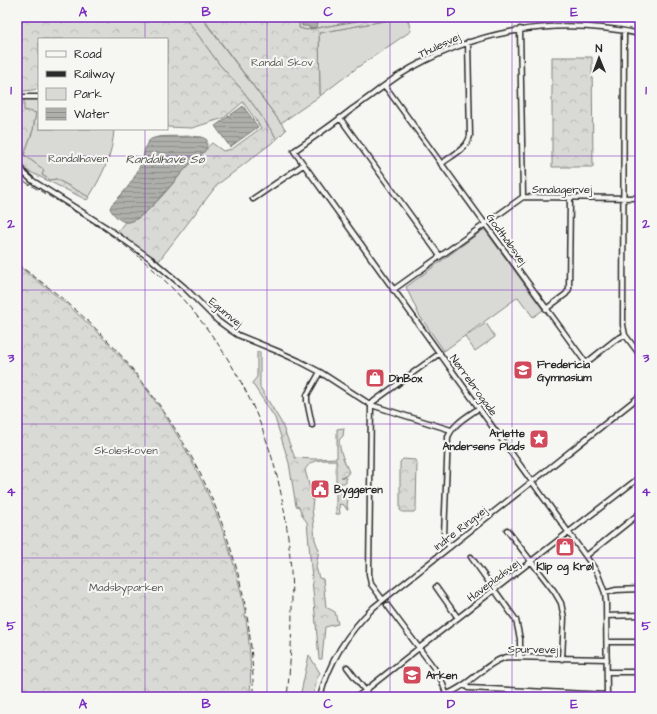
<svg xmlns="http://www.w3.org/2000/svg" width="657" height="714" viewBox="0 0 657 714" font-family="'Architects Daughter',sans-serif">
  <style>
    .green { fill: #d9d9d5; stroke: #828280 }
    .forest { fill: url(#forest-crowns); stroke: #828280 }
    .water { fill: url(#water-rules); stroke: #7a7a78 }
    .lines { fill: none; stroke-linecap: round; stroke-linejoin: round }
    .minor-casing { stroke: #2b2b2b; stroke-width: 7 }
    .minor { stroke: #f6f6f2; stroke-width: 4 }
    .rail { stroke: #2b2b2b; stroke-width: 1; stroke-dasharray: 6 3; stroke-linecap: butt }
    .grid { fill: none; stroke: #7b2cbf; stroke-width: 1; stroke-opacity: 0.55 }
    .labels { text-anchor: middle; stroke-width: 4; stroke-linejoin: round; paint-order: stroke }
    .street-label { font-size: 11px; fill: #2b2b2b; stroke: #f6f6f2 }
    .park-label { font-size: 11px; fill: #565656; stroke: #f6f6f2 }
    .poi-label { font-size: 11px; font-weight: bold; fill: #2b2b2b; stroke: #f6f6f2; text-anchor: start }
    .water-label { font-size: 12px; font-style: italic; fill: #525251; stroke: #f6f6f2 }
    .neatline { fill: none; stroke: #7b2cbf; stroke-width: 1.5 }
    .grid-label { font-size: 13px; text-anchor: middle; font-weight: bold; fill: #7b2cbf }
  </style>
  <defs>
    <pattern id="forest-crowns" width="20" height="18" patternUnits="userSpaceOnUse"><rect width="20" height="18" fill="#d9d9d5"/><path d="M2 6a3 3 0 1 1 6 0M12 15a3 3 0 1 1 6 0" fill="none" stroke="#babab7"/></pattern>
    <pattern id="water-rules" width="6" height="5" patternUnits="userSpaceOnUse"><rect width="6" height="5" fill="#aeaeab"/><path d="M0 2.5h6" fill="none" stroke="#8e8e8b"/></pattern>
  </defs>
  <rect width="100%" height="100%" fill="#f6f6f2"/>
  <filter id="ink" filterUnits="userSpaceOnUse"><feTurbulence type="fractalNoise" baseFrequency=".025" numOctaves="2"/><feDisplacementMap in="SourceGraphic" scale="8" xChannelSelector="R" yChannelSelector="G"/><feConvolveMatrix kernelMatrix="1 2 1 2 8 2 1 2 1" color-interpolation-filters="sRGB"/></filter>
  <g filter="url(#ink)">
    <path class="green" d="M185 17H201L281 123 286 130 277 139 260 114 243 91 219 64Z
      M299 17H380L306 30 299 28Z
      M405 17H407L411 31 358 67 320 96 319 33Z
      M24 98H39V129H114C113 154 102 176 89 197L56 179 50 180 42 175 44 170 24 155 33 130 36 113 23 110Z
      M483 230H485L543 310 533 317 518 297 444 351 419 315 406 287Z
      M486 323 495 337 475 351 465 337Z
      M309 655 320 673 317 678 313 697H300Z"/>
    <path class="forest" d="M17 17H185L219 64 243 91 260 114 277 139 217 185 158 262 117 232 125 222C143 225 176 178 188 166 193 161 199 157 204 152 207 148 208 146 212 143L223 151 232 149 261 128 243 102 224 118 192 128 167 127V39H39V89L17 92Z
      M202 17H299V28L306 30 380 17H405L319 33 320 96 281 123Z
      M552 57H592L593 167H552Z
      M24 98V110L36 113 33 130 24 155 44 170 42 175 50 180 56 179 89 197 87 200 24 169 18 156 17 151V99Z
      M17 265C45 286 71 307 96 331 187 420 258 568 250 697H17Z
      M257 352H260V387L281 422 295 458 314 459 337 458V429L344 428 343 436 339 440C340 452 344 461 349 472L346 476 341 477 346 478V483H340V498L349 493 347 505 348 510H347L344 505 339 504 340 514H336V460C322 461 312 457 305 470L313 500 312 507 315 540 319 550 316 567 319 578 323 579 326 607 335 612 338 624 325 627 322 659H319L307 522 303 517 299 507 296 506 289 463 275 418 252 383 257 377Z
      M403 459 415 460 417 463 416 509 414 512H402L400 510V462Z"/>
    <path class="water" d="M301 17H321L316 27 310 29 308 26H302Z
      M243 106 258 127 230 147 215 126Z
      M188 136 202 137 207 140C207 145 207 148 204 152 199 157 193 161 188 166 177 177 143 222 128 222 121 223 112 214 110 208L112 204C126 191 135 179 142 161 145 153 144 140 154 138 164 135 178 137 188 136Z"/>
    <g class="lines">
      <defs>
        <path id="minor" d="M520 29 523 197
          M624 31 623 325 625 335 640 355
          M385 86 586 363 615 340 625 335
          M17 97H39
          M340 118 440 256
          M17 162 25 174 33 181 107 228 151 259 184 287 218 321 229 329 238 335 277 351 299 361 320 372 371 405 451 430
          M441 164C451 156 467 149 470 136L468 42
          M253 199 303 165
          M393 290 523 197 640 198
          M546 309 566 294 569 289 570 198
          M371 405 369 574 371 584 383 600
          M371 405 373 402 440 353
          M312 425 307 401V395L320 372
          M507 530 554 591 561 603 564 618 562 659
          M450 547 444 539V535L448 437C454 423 468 416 479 408
          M586 556 640 513
          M471 557 516 620 520 639V656
          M436 587 458 618
          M605 593 616 590 640 589
          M387 605 434 668 442 681 447 697
          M606 616 640 615
          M607 642H640
          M347 667 370 697
          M607 672H640
          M465 685 468 688 607 695
          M447 694C470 686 486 662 507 657L607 659
          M320 697C329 662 348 632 374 607L640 396
          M357 697 419 648 640 477
          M607 697 606 603 605 593 597 572 294 151C313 138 333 124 351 110 367 99 382 87 398 76 471 30 556 16 640 34"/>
      </defs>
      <use href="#minor" class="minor-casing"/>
      <use href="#minor" class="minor"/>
      <path class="rail" d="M17 177C60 203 106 228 144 261 278 380 305 526 287 697
        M17 264C45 284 72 305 96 329 112 344 127 362 140 379 211 469 255 582 253 697"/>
    </g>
  </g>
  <path class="grid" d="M145 17V39M267 17V697M390 17V697M512 17V697M145 129V697M17 156H640M17 290H640M17 424H640M17 558H640"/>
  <defs>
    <symbol id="school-square" viewBox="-11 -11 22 22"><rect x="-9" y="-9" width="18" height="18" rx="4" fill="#d1495b" stroke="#f6f6f2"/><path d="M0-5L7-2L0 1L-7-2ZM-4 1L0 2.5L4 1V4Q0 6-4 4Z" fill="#fff"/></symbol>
    <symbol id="shop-square" viewBox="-11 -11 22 22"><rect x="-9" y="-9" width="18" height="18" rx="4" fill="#d1495b" stroke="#f6f6f2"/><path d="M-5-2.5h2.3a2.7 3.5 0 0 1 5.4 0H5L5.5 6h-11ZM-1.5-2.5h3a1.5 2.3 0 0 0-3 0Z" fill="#fff"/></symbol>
    <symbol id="sight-square" viewBox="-11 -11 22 22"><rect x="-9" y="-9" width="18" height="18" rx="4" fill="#d1495b" stroke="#f6f6f2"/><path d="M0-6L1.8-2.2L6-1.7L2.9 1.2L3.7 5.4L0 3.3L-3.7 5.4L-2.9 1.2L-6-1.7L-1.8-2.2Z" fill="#fff"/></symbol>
    <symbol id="civic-square" viewBox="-11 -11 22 22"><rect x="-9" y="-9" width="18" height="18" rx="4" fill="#d1495b" stroke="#f6f6f2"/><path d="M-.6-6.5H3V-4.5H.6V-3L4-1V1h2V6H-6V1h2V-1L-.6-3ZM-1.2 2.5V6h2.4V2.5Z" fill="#fff"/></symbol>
  </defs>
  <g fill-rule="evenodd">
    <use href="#school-square" x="512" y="359" width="22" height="22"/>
    <use href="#shop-square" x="364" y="367" width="22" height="22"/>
    <use href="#sight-square" x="528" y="428" width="22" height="22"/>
    <use href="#civic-square" x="309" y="478" width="22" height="22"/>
    <use href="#shop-square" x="554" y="536" width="22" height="22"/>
    <use href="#school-square" x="401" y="664" width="22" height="22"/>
  </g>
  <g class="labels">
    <g class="street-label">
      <text transform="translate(439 45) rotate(-25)" y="4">Thulesvej</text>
      <text x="562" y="193">Smalagervej</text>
      <text transform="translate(507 239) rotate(54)" y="4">Godthåbsvej</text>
      <text transform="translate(226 312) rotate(40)" y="4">Egumvej</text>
      <text transform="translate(474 385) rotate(54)" y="4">Nørrebrogade</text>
      <text transform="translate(460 528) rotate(-38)" y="4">Indre Ringvej</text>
      <text transform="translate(493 580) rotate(-37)" y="4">Havepladsvej</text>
      <text transform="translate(533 649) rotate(1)" y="4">Spurvevej</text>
    </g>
    <g class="park-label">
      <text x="282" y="66">Randal Skov</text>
      <text x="78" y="162">Randalhaven</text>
      <text x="126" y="454">Skoleskoven</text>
      <text x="126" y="591">Madsbyparken</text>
    </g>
    <g class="poi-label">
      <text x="537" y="368">Fredericia<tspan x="537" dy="13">Gymnasium</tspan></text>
      <text x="389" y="382">DinBox</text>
      <text x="525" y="437" text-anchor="end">Arlette<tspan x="525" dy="13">Andersens Plads</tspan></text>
      <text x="334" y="493">Byggeren</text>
      <text x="565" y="570" text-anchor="middle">Klip og Krøl</text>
      <text x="426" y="679">Arken</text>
    </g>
    <g class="water-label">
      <text x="165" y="163">Randalhave Sø</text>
    </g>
  </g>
  <rect width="657" height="714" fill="none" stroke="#f6f6f2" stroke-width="44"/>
  <rect x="38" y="38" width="130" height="92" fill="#f6f6f2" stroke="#a5a5a2"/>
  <rect x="46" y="51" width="20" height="6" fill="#f6f6f2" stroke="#a5a5a2"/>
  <text x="74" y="58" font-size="12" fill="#2b2b2b">Road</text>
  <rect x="46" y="71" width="20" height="6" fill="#2b2b2b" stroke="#a5a5a2"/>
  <text x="74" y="78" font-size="12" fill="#2b2b2b">Railway</text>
  <rect x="46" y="88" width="20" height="12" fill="#d9d9d5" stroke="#a5a5a2"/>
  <text x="74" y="98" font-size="12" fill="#2b2b2b">Park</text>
  <rect x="46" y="108" width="20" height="12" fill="url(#water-rules)" stroke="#a5a5a2"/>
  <text x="74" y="118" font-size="12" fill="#2b2b2b">Water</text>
  <g transform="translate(599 58) rotate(359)" stroke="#f6f6f2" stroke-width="3" paint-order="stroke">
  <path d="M0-3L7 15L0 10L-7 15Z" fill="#2b2b2b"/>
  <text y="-6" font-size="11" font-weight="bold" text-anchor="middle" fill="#2b2b2b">N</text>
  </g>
  <rect x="22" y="22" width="613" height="670" class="neatline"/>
  <g class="grid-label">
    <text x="83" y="16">A</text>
    <text x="206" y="16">B</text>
    <text x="328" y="16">C</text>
    <text x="451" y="16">D</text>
    <text x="574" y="16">E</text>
    <text x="11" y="94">1</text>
    <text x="646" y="94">1</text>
    <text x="11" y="228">2</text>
    <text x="646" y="228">2</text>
    <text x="11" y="362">3</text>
    <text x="646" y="362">3</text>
    <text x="11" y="496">4</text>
    <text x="646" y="496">4</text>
    <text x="11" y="630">5</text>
    <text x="646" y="630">5</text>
    <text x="83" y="708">A</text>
    <text x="206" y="708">B</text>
    <text x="328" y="708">C</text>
    <text x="451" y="708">D</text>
    <text x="574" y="708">E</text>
  </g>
</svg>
